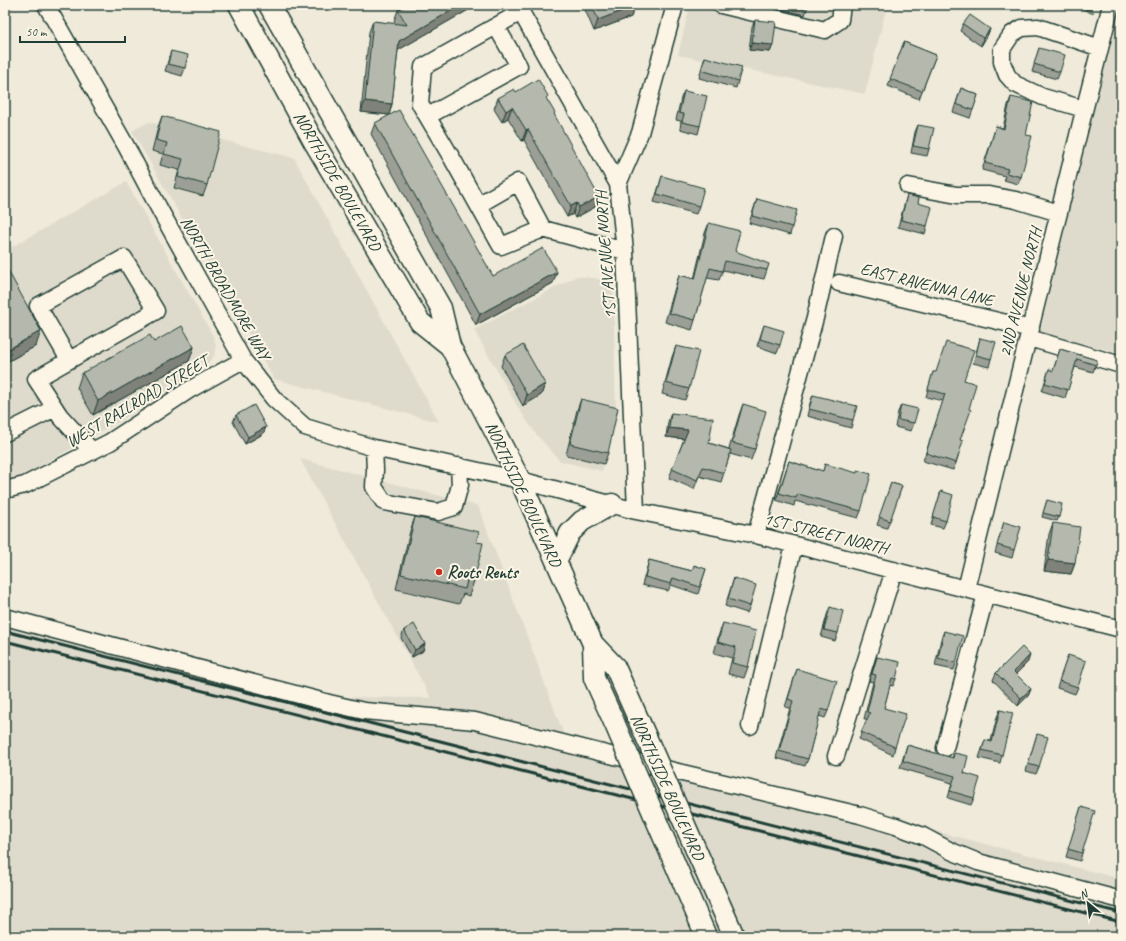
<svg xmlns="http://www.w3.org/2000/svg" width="1126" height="941" viewBox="0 0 1126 941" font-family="Caveat,sans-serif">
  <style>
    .built { fill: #dedbcc }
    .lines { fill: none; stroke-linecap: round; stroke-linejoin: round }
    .stream { stroke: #6c7d71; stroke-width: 4 }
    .minor-casing { stroke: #1f3d34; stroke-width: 19 }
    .major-casing { stroke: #1f3d34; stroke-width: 23 }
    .minor { stroke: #fcf5e5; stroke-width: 16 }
    .major { stroke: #fcf5e5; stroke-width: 20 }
    .rail { stroke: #1f3d34; stroke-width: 3 }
    .major-bridge-casing { stroke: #1f3d34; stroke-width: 23; stroke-linecap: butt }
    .major-bridge { stroke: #fcf5e5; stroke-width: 20 }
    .wall { fill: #9c9f95; stroke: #1f3d34 }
    .shaded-wall { fill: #7f8279; stroke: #1f3d34 }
    .building { fill: #b5b9ad; stroke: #1f3d34 }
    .poi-dot { fill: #c8321e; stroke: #fcf5e5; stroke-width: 1.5 }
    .labels { text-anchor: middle; stroke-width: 4; stroke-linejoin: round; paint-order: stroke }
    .street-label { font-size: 17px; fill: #1f3d34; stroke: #fcf5e5 }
    .poi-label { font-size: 17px; font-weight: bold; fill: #1f3d34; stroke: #fcf5e5; text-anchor: start }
  </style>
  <rect width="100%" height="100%" fill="#efeada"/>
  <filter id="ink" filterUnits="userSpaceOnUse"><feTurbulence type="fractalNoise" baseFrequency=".025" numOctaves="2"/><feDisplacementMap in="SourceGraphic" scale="8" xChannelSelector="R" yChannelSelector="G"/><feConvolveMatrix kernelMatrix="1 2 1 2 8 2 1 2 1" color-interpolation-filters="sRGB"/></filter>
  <g filter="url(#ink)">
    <path class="built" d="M690 5H887L865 94 678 55Z
      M1117 11H1121V353L1040 333Z
      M149 122 294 158 439 422 274 379 132 131Z
      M126 182 213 336 216 345 214 356 205 366 122 420 5 486V251Z
      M577 276 613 281 616 418 602 471 560 461 536 434 519 409 474 330Z
      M300 459 478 506 564 735 1121 879V936H5V613L335 697 431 698Z"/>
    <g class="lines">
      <path class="stream" d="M1077 5 1092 12"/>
      <defs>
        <path id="minor" d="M46 5 126 146 161 212 243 360 274 399 305 427 374 448 520 480 636 511 756 535 1121 629
          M517 5 618 184
          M721 5 825 30 840 20 842 5
          M521 12 423 67 420 104 453 160 501 246 543 229 625 251
          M1084 109 1043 97 1015 84 1007 75 1002 62V49L1012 34 1022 28 1038 27 1100 48
          M428 116 519 66 496 26
          M908 186 957 195H989L1016 200 1059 213
          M478 205 518 182 543 229
          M839 283 1031 329
          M1029 338 1121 365
          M69 360 38 306 124 258 156 311 36 379 60 416 92 451
          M5 433 55 408
          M374 448 375 470 374 487 384 502 438 512 454 507 460 485 459 466
          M5 490 25 485 110 442 189 390 243 360
          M636 511 625 251 618 184 640 133 675 5
          M756 535 815 318 834 236
          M966 589 1084 111 1111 5
          M5 617 329 703 364 711 475 721 678 772 860 815 896 826 923 836 951 851 978 862 1121 900
          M750 726 794 545
          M945 748 986 594
          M836 756 894 570"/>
        <path id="major" d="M239 5 314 142 420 322 450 346
          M269 5 441 308 450 346 520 480 593 644 615 667 640 723
          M556 561 570 533 582 521 612 504
          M593 644 594 678 614 722"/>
      </defs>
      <use href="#minor" class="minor-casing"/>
      <use href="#major" class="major-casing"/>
      <use href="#minor" class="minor"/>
      <use href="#major" class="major"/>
      <path class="rail" d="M5 631 1121 913
        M5 641 1121 922"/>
      <defs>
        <path id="major-bridge" d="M614 722 706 936
          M640 723 734 936"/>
      </defs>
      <use href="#major-bridge" class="major-bridge-casing"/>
      <use href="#major-bridge" class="major-bridge"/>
    </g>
    <path class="wall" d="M408 5H477L398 50 392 104 389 115 361 112 369 32 373 21 396 24 394 21 398 10Z
      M583 5H635L631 17 594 31Z
      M762 5H808L805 15Z
      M755 20 773 45 770 52 749 50 752 27Z
      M963 24 990 29 987 36 981 46 960 31Z
      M904 42 936 55 919 99 888 86Z
      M1039 48 1060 72 1057 79 1032 72Z
      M171 51 185 68 182 76 165 71Z
      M705 57 738 81 736 88 699 78Z
      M961 88 978 95 970 118 953 112Z
      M684 91 700 126 698 134 680 129 681 121 676 120 681 98Z
      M516 92 547 100 554 115 595 207 575 218 573 214 567 217 524 140 522 141 508 118 502 122 494 109 498 98Z
      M1011 97 1026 135 1021 177 1018 184 1004 180 1005 176 982 170 996 126 1003 128 1008 105Z
      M162 116 207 185 203 196 174 188 179 170 160 165 163 154 152 151 158 127Z
      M375 123 493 276 553 283 476 325 371 134Z
      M918 125 929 149 927 156 911 153 915 132Z
      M662 176 699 206 696 214 654 202Z
      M907 195 918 203 927 226 925 234 898 227 905 202Z
      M757 199 792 227 790 235 749 223Z
      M709 223 735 251 767 270 764 279 723 270 719 280 707 278 695 320 692 330 665 322 676 284 679 275 694 279 705 233Z
      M5 265 36 346 5 363Z
      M764 325 780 345 777 353 757 346Z
      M980 338 991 359 989 367 973 363 978 346Z
      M154 342 194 347 189 361 93 415 77 388 82 373Z
      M676 346 689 389 685 400 662 394 672 357Z
      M1060 349 1097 360 1093 372 1075 367 1065 398 1042 391 1049 369 1053 371Z
      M505 355 545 384 541 395 523 406 501 366Z
      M933 372 964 380 960 440 956 463 953 470 923 461 943 401 926 397Z
      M813 395 853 420 851 428 807 416 810 403Z
      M581 399 608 453 604 464 566 455 577 410Z
      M743 404 755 449 751 460 730 454 721 482 699 476 694 489 669 478 684 439 666 437 668 422 671 413 709 443 729 449 739 415Z
      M901 405 914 423 911 431 895 427 898 412Z
      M236 415 266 427 263 434 245 444 233 422Z
      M789 461 817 470 823 471 825 464 861 511 858 518 795 501 794 506 776 500Z
      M891 483 902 486 887 528 877 525Z
      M941 491 946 521 943 528 931 525Z
      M1047 500 1059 517 1057 521 1042 517Z
      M415 517 474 581 469 596 463 594 459 604 396 589 410 531Z
      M1004 522 1014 550 1012 558 995 553Z
      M1053 523 1075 563 1071 574 1044 571 1049 534Z
      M1121 527V541L1117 540Z
      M649 560 692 571 706 569 698 594 671 585 668 591 642 585Z
      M734 578 750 606 747 613 725 606Z
      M830 607 838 633 835 641 821 637 827 615Z
      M723 623 748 667 744 678 728 674 732 658 714 653 719 634Z
      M404 630 423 651 412 657 401 638Z
      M944 631 956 663 954 670 935 666 941 639Z
      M1068 655 1078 687 1075 694 1057 688Z
      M877 657 896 679 893 686 890 685 884 708 895 747 893 755 859 739 867 719H864L873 682 869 681Z
      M1028 662 1016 674 1031 689 1028 696 1018 706 993 680 996 673Z
      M797 669 828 711 825 718 819 716 808 759 805 766 776 758 790 708 785 707Z
      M1000 710 1002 755 1000 763 979 758 985 740 991 741 997 717Z
      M1037 734 1039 767 1036 774 1026 771Z
      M907 745 952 758 954 753 964 773 974 798 971 805 948 798 952 783 900 768Z
      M1081 807 1082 853 1080 861 1066 857Z"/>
    <path class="shaded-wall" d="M461 5H477L395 52 399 41Z
      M635 6 631 17 594 31 598 20Z
      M990 29 987 36 981 46 983 38Z
      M752 43 773 45 770 52 749 50Z
      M365 101 392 104 389 115 361 112Z
      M512 107 508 118 502 122 506 111Z
      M528 129 524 140 522 141 526 130Z
      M599 197 595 207 575 218 579 207Z
      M577 203 573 214 567 217 571 206Z
      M557 272 553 283 476 325 480 314Z
      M41 331 36 346 5 363V355L7 350Z
      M194 347 189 361 93 415 98 401Z
      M545 384 541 395 523 406 527 395Z
      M266 427 263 434 245 444 248 437Z
      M669 428 688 430 685 439 666 437Z
      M1048 560 1075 563 1071 574 1044 571Z
      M425 644 423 651 412 657 415 650Z
      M1030 655 1028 662 1011 679 1014 672Z
      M1031 689 1028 696 1018 706 1021 698Z"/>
    <path class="building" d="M408 5H461L399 41 392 104 365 101 373 21 407 25 398 10Z
      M592 5H635V6L598 20Z
      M970 15 990 29 983 38 963 24Z
      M755 20 776 22 773 45 752 43Z
      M904 42 936 55 922 91 890 79Z
      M1039 48 1065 55 1060 72 1034 64Z
      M171 51 188 55 185 68 168 64Z
      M705 57 742 67 738 81 701 70Z
      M538 79 548 96 546 98 555 113 554 114 599 197 579 207 577 203 571 206 528 129 526 130 512 107 506 111 498 98 514 89 516 92Z
      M961 88 978 95 973 110 956 104Z
      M684 91 707 96 700 126 682 122 684 114 679 113Z
      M1011 97 1033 102 1026 135 1032 136 1021 177 1006 173 1008 169 985 163 996 126 1004 129Z
      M399 110 493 276 543 248 557 272 480 314 375 123Z
      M162 116 221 132 207 185 178 177 183 159 164 154 167 143 156 140Z
      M918 125 934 128 929 149 913 146Z
      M662 176 704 188 699 206 657 194Z
      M907 195 919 198 918 203 932 207 927 226 901 220Z
      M757 199 797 210 792 227 752 216Z
      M709 223 740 231 735 251 769 264 767 270 725 261 722 271 710 268 695 320 669 313 679 275 695 279Z
      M5 265 41 331 7 350 5 347Z
      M764 325 784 331 780 345 760 339Z
      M182 326 194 347 98 401 82 373 150 335 154 342Z
      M980 338 996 342 991 359 976 355Z
      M946 342 974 350 964 380 976 384 969 409 971 410 960 440 963 441 956 463 926 453 945 394 928 389 933 372H936Z
      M523 345 545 384 527 395 505 355Z
      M676 346 699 351 689 389 666 383Z
      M1060 349 1097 360 1096 365 1077 359 1068 390 1045 383 1049 369 1053 371Z
      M813 395 857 406 853 420 809 409Z
      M581 399 618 408 608 453 570 444Z
      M743 404 766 411 755 449 732 443Z
      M254 405 266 427 248 437 236 415Z
      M901 405 918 409 914 423 898 420Z
      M671 413 713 418 709 443 731 450 724 473 703 467 697 480 672 469 688 430 669 428Z
      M789 461 817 470V469L823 471 825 464 857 473V470L871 474 861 511 798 494 796 498 779 493Z
      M891 483 902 486 890 521 879 517Z
      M941 491 953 495 946 521 933 517Z
      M1047 500 1062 504 1059 517 1043 513Z
      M415 517 479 532 476 542 483 543 474 581 467 580 465 589 401 574Z
      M1004 522 1021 527 1014 550 997 545Z
      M1053 523 1080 527 1075 563 1048 560Z
      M649 560 692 571 694 565 706 569 700 587 673 578 671 584 645 577Z
      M734 578 756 585 750 606 728 599Z
      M830 607 843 611 838 633 824 630Z
      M723 623 756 631 748 667 732 663 736 647 718 642Z
      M414 624 425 644 415 650 404 630Z
      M944 631 963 636 956 663 938 658Z
      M1022 647 1030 655 1014 672 1031 689 1021 698 996 673Z
      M1068 655 1086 661 1078 687 1059 681Z
      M877 657 900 662 896 679 892 678 884 708 906 714 895 747 861 732 870 713 867 712 876 675 872 674Z
      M797 669 837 681 828 711 821 709 808 759 779 751 793 701 788 699Z
      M1000 710 1013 713 1002 755 982 750 985 740 992 742Z
      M1037 734 1048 737 1039 767 1028 764Z
      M907 745 953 758 954 753 968 756 964 773 980 778 974 798 950 791 955 776 903 761Z
      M1081 807 1095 811 1082 853 1068 849Z"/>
  </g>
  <circle class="poi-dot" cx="439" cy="572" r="4"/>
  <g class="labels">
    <g class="street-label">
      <text transform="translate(338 181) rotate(60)" y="6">NORTHSIDE BOULEVARD</text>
      <text transform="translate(605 255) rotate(-94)" y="6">1ST AVENUE NORTH</text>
      <text transform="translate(927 284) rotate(14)" y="6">EAST RAVENNA LANE</text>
      <text transform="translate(226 288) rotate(60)" y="6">NORTH BROADMORE WAY</text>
      <text transform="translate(1020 292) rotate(-76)" y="6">2ND AVENUE NORTH</text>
      <text transform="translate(137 401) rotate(-31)" y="6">WEST RAILROAD STREET</text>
      <text transform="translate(524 494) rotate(65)" y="6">NORTHSIDE BOULEVARD</text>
      <text transform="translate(826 533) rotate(14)" y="6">1ST STREET NORTH</text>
      <text transform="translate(668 787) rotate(66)" y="6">NORTHSIDE BOULEVARD</text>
    </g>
    <g class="poi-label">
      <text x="447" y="578">Roots Rents</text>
    </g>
  </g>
  <rect width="1126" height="941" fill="none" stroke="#fcf5e5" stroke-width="20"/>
  <rect x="10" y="10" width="1106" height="921" fill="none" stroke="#1f3d34" stroke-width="1.5" filter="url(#ink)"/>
  <g transform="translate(1088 903) rotate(331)" stroke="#fcf5e5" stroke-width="3" paint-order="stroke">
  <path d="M0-3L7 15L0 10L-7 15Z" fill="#1f3d34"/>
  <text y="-6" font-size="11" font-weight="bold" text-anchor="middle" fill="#1f3d34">N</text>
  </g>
  <path d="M20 36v6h105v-6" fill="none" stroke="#1f3d34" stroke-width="2"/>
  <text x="26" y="36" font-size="12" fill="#1f3d34" stroke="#fcf5e5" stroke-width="3" paint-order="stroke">50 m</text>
</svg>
